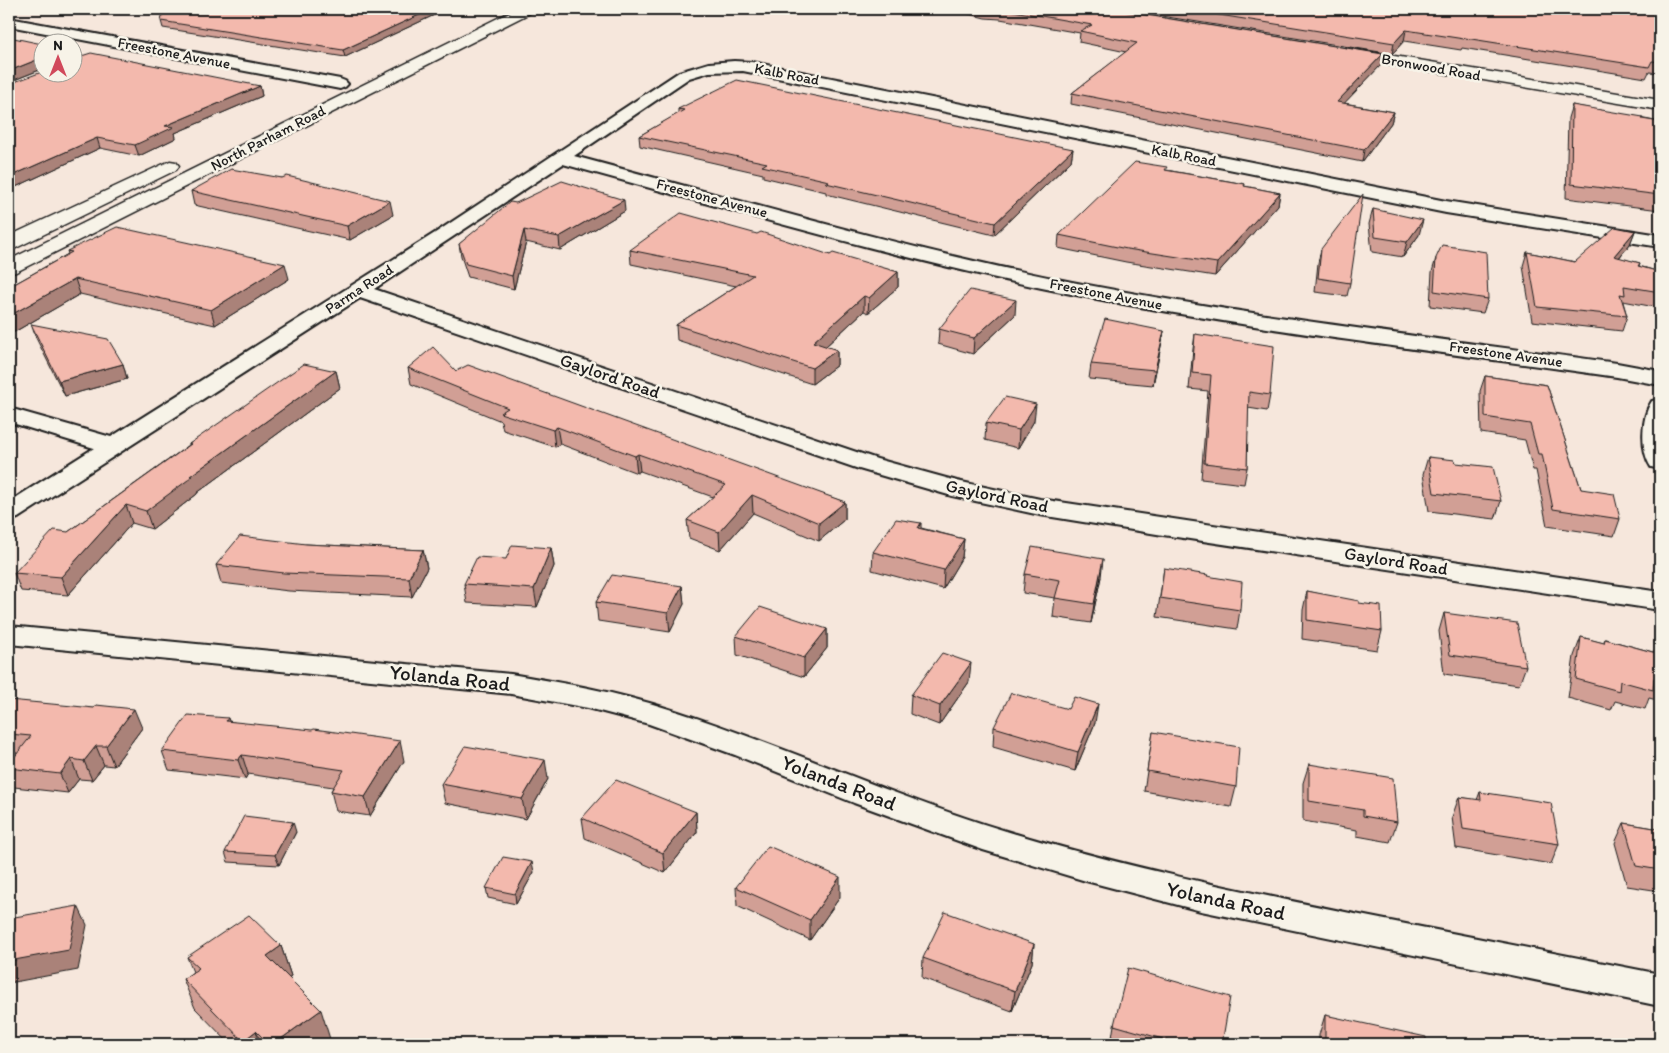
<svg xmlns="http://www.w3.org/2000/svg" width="1669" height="1053" viewBox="0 0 1669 1053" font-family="Itim,sans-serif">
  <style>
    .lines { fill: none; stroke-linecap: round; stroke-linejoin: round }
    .minor-casing { stroke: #1c1c1c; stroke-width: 4 }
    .tertiary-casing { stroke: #1c1c1c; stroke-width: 3 }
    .trunk-casing { stroke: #1c1c1c; stroke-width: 3 }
    .minor { fill: #f7f3e8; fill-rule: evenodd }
    .tertiary { fill: #f7f3e8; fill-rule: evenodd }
    .trunk { fill: #f7f3e8; fill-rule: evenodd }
    .wall { fill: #d19f95; stroke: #1c1c1c }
    .shaded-wall { fill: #aa8279; stroke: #1c1c1c }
    .building { fill: #f3b9ad; stroke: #1c1c1c }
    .labels { text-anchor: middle; stroke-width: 5; stroke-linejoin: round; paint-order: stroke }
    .far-street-label { font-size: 15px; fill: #1c1c1c; stroke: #f7f3e8 }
    .street-label { font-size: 18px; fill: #1c1c1c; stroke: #f7f3e8 }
    .near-street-label { font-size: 21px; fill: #1c1c1c; stroke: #f7f3e8 }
  </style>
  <rect width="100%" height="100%" fill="#f6e7dc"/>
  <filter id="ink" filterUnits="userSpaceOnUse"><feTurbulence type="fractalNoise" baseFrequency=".02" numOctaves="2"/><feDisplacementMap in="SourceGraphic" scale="10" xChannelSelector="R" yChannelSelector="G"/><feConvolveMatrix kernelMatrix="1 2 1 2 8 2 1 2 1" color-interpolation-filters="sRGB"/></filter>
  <g filter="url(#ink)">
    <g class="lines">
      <defs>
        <path id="minor" d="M9 18 340 79 345 81 348 84 345 87 340 89 9 26Z
          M734 61 752 62 1446 201 1660 235V247L1446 213 743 71 709 72 689 78 574 156C740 200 904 249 1072 282 1252 317 1435 338 1617 363L1660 371V385L1617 377C1435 351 1252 330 1071 294 900 260 732 210 563 164L374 289 877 459 957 481 1040 499 1660 592V610L1163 535 1040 515 952 496 859 469 360 298 18 518 9 521V502L94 448 9 422V408L111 437 435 233 679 72 709 63Z
          M1660 399V469L1651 467C1640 451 1641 417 1652 401Z
          M9 626 511 674C564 683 617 692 669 709 783 745 891 796 1006 831 1121 866 1237 890 1355 914 1457 934 1558 954 1660 974V1006L1201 911 1086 881 983 850 854 803 735 755 649 724 588 708 511 694 9 644Z"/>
        <path id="tertiary" d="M1346 48 1660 100V110L1341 56 1338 53 1341 50Z"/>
        <path id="trunk" d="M516 9H534L532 12 16 272 9 274V260Z
          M170 161 176 162 179 166 176 170 16 248 9 250V236Z"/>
      </defs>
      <use href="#minor" class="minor-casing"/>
      <use href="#tertiary" class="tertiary-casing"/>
      <use href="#trunk" class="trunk-casing"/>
      <use href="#minor" class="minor"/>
      <use href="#tertiary" class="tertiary"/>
      <use href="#trunk" class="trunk"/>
    </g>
    <path class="wall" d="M164 9H447L345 57 163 28 161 21Z
      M949 9H1110L1383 54 1381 65 1344 103 1394 112 1391 123 1362 162 1071 104 1072 93 1126 52 1079 42 1080 33 1000 19 985 18Z
      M1119 9H1660V73L1649 72 1646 78 1462 48 1461 50 1404 41 1392 54Z
      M42 44V69L9 82Z
      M9 84 260 86 262 96 175 133 176 138 139 156 100 148 9 190Z
      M1572 105 1660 122V210L1566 198 1568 118Z
      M678 109 1073 149 1071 161 994 235 826 194V192L763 177V174L640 146 639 136 678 114Z
      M1166 170 1245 184 1244 186 1280 193 1278 205 1215 276 1126 262 1058 248 1059 235Z
      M282 178 393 215 350 240 194 205 191 191Z
      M516 203 625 211 560 250 526 242 514 289 468 277 461 256 459 244Z
      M1373 209 1419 235 1403 257 1372 252 1369 224Z
      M1635 231 1630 244 1619 258 1640 263 1639 266 1660 272V308L1623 301V302L1627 316 1622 331 1532 321 1523 266 1527 252 1575 262Z
      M1321 249 1350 283 1347 296 1315 292 1318 263Z
      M630 250 830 255 898 272V287L868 313 864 311 826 346 837 350V365L812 384 677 340 676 325 736 286 631 264Z
      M67 251 289 279 215 325 80 294 9 335V287L68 254Z
      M1436 258 1488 299 1483 313 1430 306 1432 272Z
      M1015 315 973 354 938 344 939 329Z
      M31 324 123 364 127 379 65 396 36 338Z
      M1164 331 1161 346 1153 385 1089 379 1091 364Z
      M1195 334 1270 395 1267 411 1248 408 1247 468 1244 484 1201 479 1208 391 1189 389 1193 349Z
      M408 368 456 371 845 502V519L819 541 753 513 720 550 689 538 687 520 713 497 640 471 637 473 560 444 555 447 503 430 501 421 411 384Z
      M336 371 340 388 197 493V494L152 529 132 523 68 595 21 591 14 573 68 532 189 445V444Z
      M1485 376 1547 385 1581 489 1620 519 1614 536 1547 526 1536 470H1533L1525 440 1481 433 1480 391Z
      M1034 421 1018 448 985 440 986 423Z
      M1428 457 1456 463 1501 501 1495 519 1429 511 1423 474Z
      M921 523V528L964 539 962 557 943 589 872 570 873 552Z
      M306 544 423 550 427 568 412 597 289 591 221 583 216 565Z
      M551 548 554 566 537 607 467 603 464 584Z
      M1164 568 1240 610 1237 629 1157 617Z
      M1025 574 1101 577 1091 623 1053 617 1055 598 1023 593Z
      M682 586 684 604 670 632 598 621 596 602Z
      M1307 591 1359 603 1382 631 1377 650 1302 639 1303 610Z
      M1444 613 1526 666 1519 685 1444 674 1439 631Z
      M827 629V648L804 677 737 655 736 636Z
      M1581 637 1603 643 1605 639 1660 654V693L1657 700 1649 698 1645 709 1615 701 1611 710 1568 698 1574 656Z
      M969 682 939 725 910 714 911 695Z
      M9 700 142 728 114 766 104 765 92 780 79 779 68 793 14 787 9 775V764L17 753 9 752Z
      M1068 709 1095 723 1075 771 993 747 994 727Z
      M228 718 229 721 404 761 370 816 336 811 331 791 333 787 248 774 245 779 169 770 162 751Z
      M1153 732 1236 787 1231 807 1144 791Z
      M1309 764 1397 822 1390 842 1357 836V830L1303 821V783Z
      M548 779 526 819 445 803 441 784Z
      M1480 792 1559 844 1551 864 1456 848 1452 817 1459 797 1477 800Z
      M696 812 697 832 665 873 585 838 582 818Z
      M1624 823 1660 829V891L1627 886 1615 843Z
      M296 832 279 865 228 862 225 852Z
      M534 872 516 904 488 898 486 888Z
      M736 887 840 897 810 940 737 906Z
      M1034 944 1032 963 1012 1011 922 978 923 958Z
      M281 946 291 976 288 978 330 1039 323 1044H230L195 1008 183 979 193 972 187 957Z
      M1325 1015 1426 1044H1319V1035Z
      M1114 1025 1222 1044H1111Z"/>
    <path class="shaded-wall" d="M432 9H447L345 57 343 50Z
      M1406 30 1404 41 1392 54 1394 43Z
      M1383 54 1381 65 1335 113 1337 102Z
      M39 59 42 69 9 82V71Z
      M260 86 262 96 175 133 176 138 139 156 135 145 165 126Z
      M1394 112 1391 123 1362 162 1364 150Z
      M97 138 100 148 9 190V177Z
      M1073 149 1071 161 994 235 995 223Z
      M1280 193 1278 205 1215 276 1217 263Z
      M624 200 625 211 560 250 559 237Z
      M390 201 393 215 350 240 347 226Z
      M1423 220 1419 235 1403 257 1407 242Z
      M524 230 526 242 514 289 512 276Z
      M1635 231 1630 244 1609 270 1614 256Z
      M285 264 289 279 215 325 211 310Z
      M898 272V287L868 313 869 298Z
      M75 279 80 294 9 335V316Z
      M864 296V311L813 358V342Z
      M1016 300 1015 315 973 354 974 338Z
      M1164 331 1161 346 1153 385 1155 370Z
      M837 350V365L812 384V368Z
      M123 364 127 379 65 396 59 381Z
      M336 371 340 388 197 493V494L152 529 146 511 190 476Z
      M1036 404 1034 421 1018 448 1019 430Z
      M557 427 560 444 555 447 553 430Z
      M638 454 640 471 637 473 635 456Z
      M752 495 753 513 720 550 719 532Z
      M845 502V519L819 541V523Z
      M126 505 132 523 68 595 61 577Z
      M964 539 962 557 943 589 944 570Z
      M551 548 554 566 537 607 534 589Z
      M423 550 427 568 412 597 409 578Z
      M1103 559 1101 577 1091 623 1094 604Z
      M682 586 684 604 670 632 668 613Z
      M827 629V648L804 677V658Z
      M971 663 969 682 939 725 940 706Z
      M1098 704 1095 723 1075 771 1078 752Z
      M134 709 142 728 114 766 106 746Z
      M400 741 404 761 370 816 365 797Z
      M96 746 104 765 92 780 84 761Z
      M242 755 248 774 245 779 238 760Z
      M71 759 79 779 68 793 60 774Z
      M545 760 548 779 526 819 522 799Z
      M696 812 697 832 665 873 663 853Z
      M293 822 296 832 279 865 275 855Z
      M532 862 534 872 516 904 515 894Z
      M840 877V897L810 940V920Z
      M78 906 87 925 78 970 9 983V961Z
      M1034 944 1032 963 1012 1011 1015 991Z
      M281 946 291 976 277 985 267 956Z
      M321 1010 330 1039 323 1044H274Z
      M256 1031 261 1044H244L243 1041Z"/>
    <path class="building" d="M164 9H432L343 50 161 21Z
      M1002 9H1110L1383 54 1337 102 1394 112 1364 150 1072 93 1137 43 1080 31 1092 25Z
      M1182 9H1660V62L1652 61 1649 67 1465 38 1464 39 1406 30 1394 43Z
      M9 37 42 44V60L39 59 9 71Z
      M91 53 260 86 165 126 174 127 135 145 97 138 9 177V84L42 72H72V59Z
      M737 80 1073 149 995 223 826 183 829 181 762 166 767 163 639 136 684 110 678 109Z
      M1572 105 1643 117 1642 119 1660 122V195L1571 184Z
      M1135 162 1167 167 1165 170 1245 184 1244 186 1280 193 1217 263 1127 249 1059 235Z
      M231 169 282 178 287 176 390 201 347 226 191 191Z
      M562 181 624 200 559 237 524 230 512 276 466 264 459 244 510 202 516 203Z
      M1363 194 1350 283 1318 278 1321 249Z
      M1373 209 1423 220 1407 242 1375 237Z
      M681 213 757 234 761 232 830 255 833 253 898 272 869 298 864 296 813 342 837 350 812 368 676 325 753 275 630 250Z
      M117 227 285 264 211 310 75 279 9 316V287L72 252 67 251Z
      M1615 227 1635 231 1614 256 1640 263 1638 266 1660 272V292L1624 286 1625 295 1620 294 1627 316 1537 307 1527 252 1575 262Z
      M1442 245 1486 252 1488 299 1434 291 1436 258Z
      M970 290 1016 300 974 338 939 329Z
      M1105 319 1164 331 1155 370 1091 364Z
      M31 324 108 339 123 364 59 381Z
      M1195 334 1274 346 1270 395 1249 392 1247 468 1204 463 1211 375 1192 373Z
      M433 347 456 371 468 365 845 502 819 523 752 495 719 532 687 520 726 485 638 454 635 456 557 427 553 430 500 413 508 408 408 368Z
      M304 364 336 371 190 476 192 477 146 511 126 505 61 577 14 573 54 530 68 532 191 444H189Z
      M1485 376 1547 385 1581 489 1614 494 1620 519 1553 509 1542 454H1538L1530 424 1485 417Z
      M1005 397 1036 404 1019 430 986 423Z
      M1428 457 1455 460 1456 463 1493 467 1501 501 1434 493Z
      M896 519 921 523 918 528 964 539 944 570 873 552Z
      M240 536 306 544 423 550 409 578 284 573 216 565Z
      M512 545 551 548 534 589 464 584 477 557 506 559Z
      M1032 547 1103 559 1094 604 1055 598 1060 580 1025 574Z
      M1164 568 1208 575 1207 576 1242 582 1240 610 1160 598Z
      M612 575 682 586 668 613 596 602Z
      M1307 591 1359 601V603L1381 606 1382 631 1307 620Z
      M760 607 827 629 804 658 736 636Z
      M1444 613 1517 623 1526 666 1450 655Z
      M1581 637 1604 643 1605 639 1660 654V680L1654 678 1653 690 1620 681 1619 691 1576 679Z
      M942 653 971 663 940 706 911 695Z
      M1011 693 1068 709 1074 697 1098 704 1078 752 994 727Z
      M9 700 94 708 96 705 134 709 106 746H96L84 761 71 759 60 774 9 768V764L31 736 9 734Z
      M188 715 228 718 226 721 312 730 314 729 400 741 365 797 331 791 344 770 242 755 238 760 162 751Z
      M1153 732 1239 747 1236 787 1147 771Z
      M465 746 545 760 522 799 441 784Z
      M1309 764 1393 778 1397 822 1363 816V810L1309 801Z
      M616 780 696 812 663 853 582 818Z
      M1480 792 1551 803 1559 844 1463 829 1459 797 1481 800Z
      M244 816 293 822 275 855 225 852Z
      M1624 823 1660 829V870L1636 866Z
      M768 846 840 877 810 920 736 887Z
      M503 857 532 862 515 894 486 888Z
      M78 906 69 950 9 961V918Z
      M945 912 1034 944 1015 991 923 958Z
      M249 915 281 946 267 956 321 1010 274 1044H269L256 1031 243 1041 183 979 199 968 187 957Z
      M1128 968 1230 997 1222 1044H1180L1114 1025Z
      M1325 1015 1426 1037V1044H1325Z"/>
  </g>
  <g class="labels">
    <g class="far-street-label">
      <text transform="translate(174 53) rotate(11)" y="5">Freestone Avenue</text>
      <text transform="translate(1431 67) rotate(10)" y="5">Bronwood Road</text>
      <text transform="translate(787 74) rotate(11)" y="5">Kalb Road</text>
      <text transform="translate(268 138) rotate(-27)" y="5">North Parham Road</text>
      <text transform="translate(1184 155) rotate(11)" y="5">Kalb Road</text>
      <text transform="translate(712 198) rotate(15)" y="5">Freestone Avenue</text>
      <text transform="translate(359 289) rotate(-33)" y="5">Parma Road</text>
      <text transform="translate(1106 294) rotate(11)" y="5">Freestone Avenue</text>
      <text transform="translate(1506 354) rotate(8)" y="5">Freestone Avenue</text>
    </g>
    <g class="street-label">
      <text transform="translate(610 376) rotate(19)" y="6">Gaylord Road</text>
      <text transform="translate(997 496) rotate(12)" y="6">Gaylord Road</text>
      <text transform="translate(1396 561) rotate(9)" y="6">Gaylord Road</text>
    </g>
    <g class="near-street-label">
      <text transform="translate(450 678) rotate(6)" y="7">Yolanda Road</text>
      <text transform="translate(839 783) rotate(21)" y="7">Yolanda Road</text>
      <text transform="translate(1226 901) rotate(12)" y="7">Yolanda Road</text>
    </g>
  </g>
  <rect width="1669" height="1053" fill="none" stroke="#f7f3e8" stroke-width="30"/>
  <rect x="15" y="15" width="1639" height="1023" fill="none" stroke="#1c1c1c" stroke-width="2" filter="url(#ink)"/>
  <g transform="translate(58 58)"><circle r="24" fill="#f7f3e8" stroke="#9f9d96"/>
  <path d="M0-4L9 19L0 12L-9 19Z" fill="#d1495b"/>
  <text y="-8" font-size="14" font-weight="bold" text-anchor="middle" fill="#1c1c1c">N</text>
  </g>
</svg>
